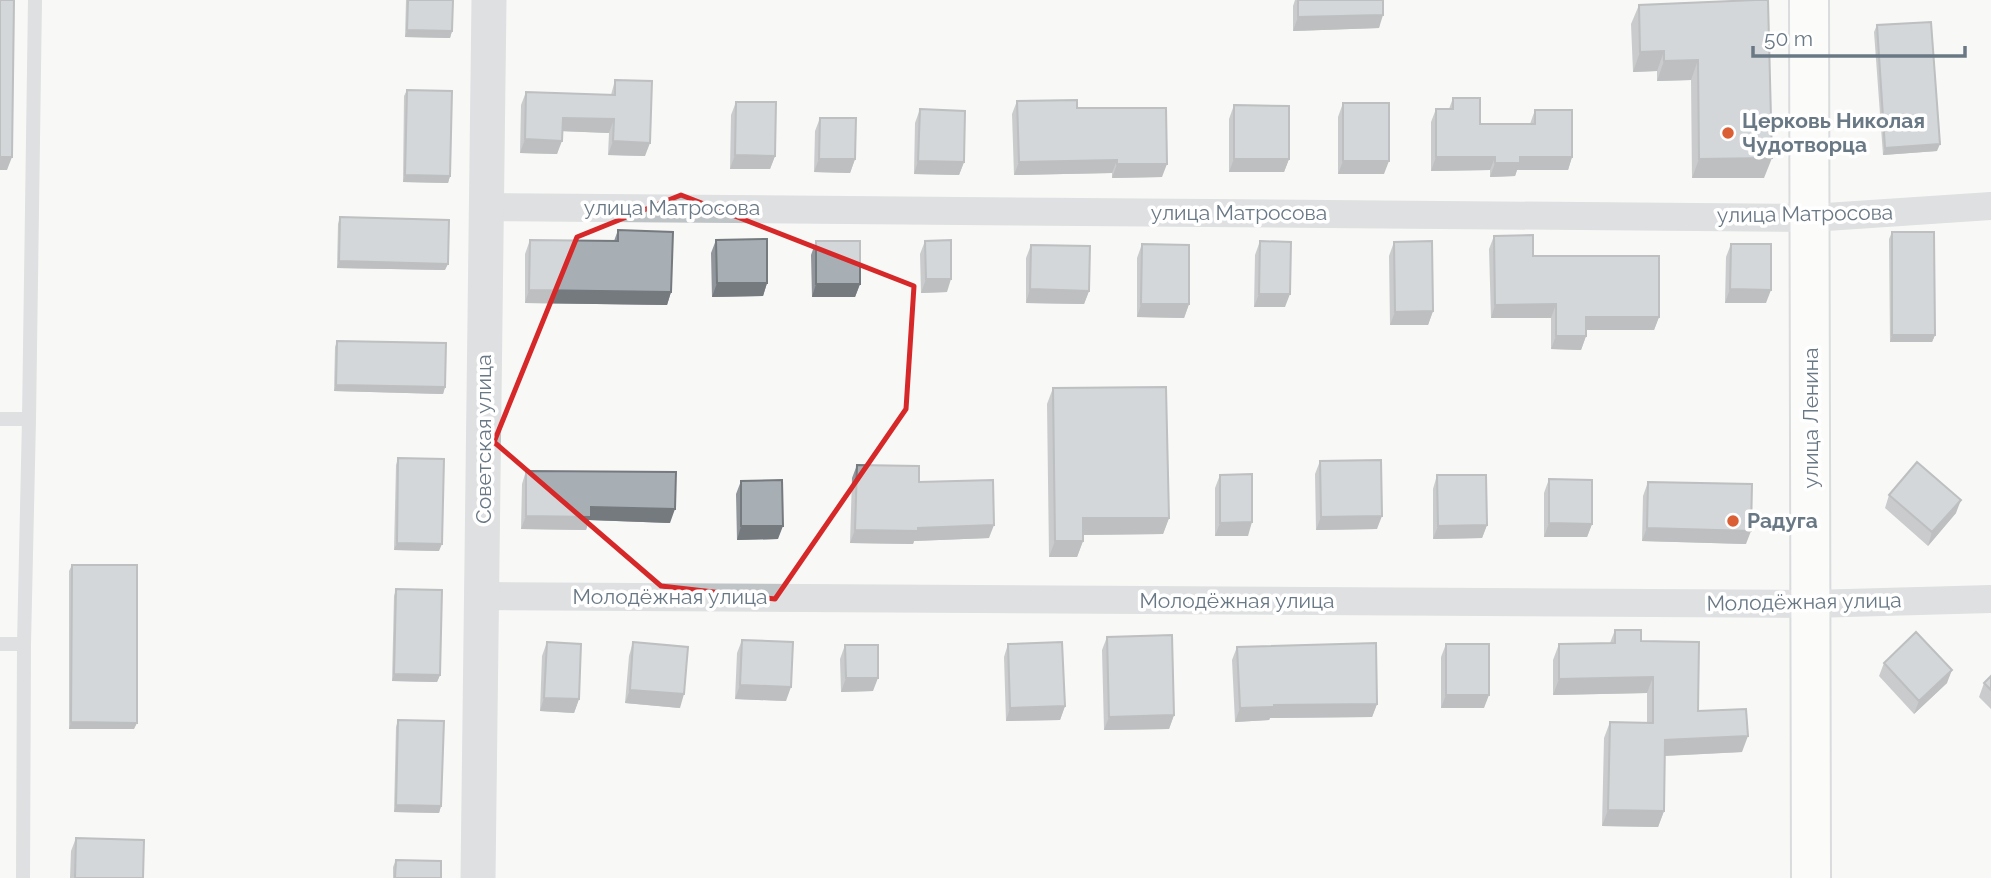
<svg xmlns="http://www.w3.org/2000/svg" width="1991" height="878" viewBox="0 0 1991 878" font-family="Raleway,sans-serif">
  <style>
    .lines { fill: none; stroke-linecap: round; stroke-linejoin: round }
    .secondary-casing { stroke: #b4b9be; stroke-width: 42 }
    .service { stroke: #bfc4c7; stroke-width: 14 }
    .minor { stroke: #bfc4c7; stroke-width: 28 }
    .tertiary { stroke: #bfc4c7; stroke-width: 35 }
    .secondary { stroke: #fff; stroke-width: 38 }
    .wall { fill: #90969c }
    .shaded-wall { fill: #757a7f }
    .building { fill: #a7afb5; stroke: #757a7f; stroke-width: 2 }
    .marked { fill: none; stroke: #d62828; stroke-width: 5; stroke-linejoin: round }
    .poi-dot { fill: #da5f35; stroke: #fff; stroke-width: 2.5 }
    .labels { text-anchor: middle; stroke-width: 7; stroke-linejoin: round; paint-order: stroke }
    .poi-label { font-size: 21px; font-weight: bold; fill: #697885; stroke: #fff; text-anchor: start }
    .street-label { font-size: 21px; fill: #697885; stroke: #fff }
  </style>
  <rect width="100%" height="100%" fill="#f8f8f6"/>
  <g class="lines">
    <defs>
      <path id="secondary" d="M1809 0 1811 878"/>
    </defs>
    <use href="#secondary" class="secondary-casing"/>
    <path class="service" d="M0 419H29L35 0
      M0 644H24
      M23 878 24 644 29 419"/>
    <path class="minor" d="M486 207 1811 218 1991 206
      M482 596 1811 604 1991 599"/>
    <path class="tertiary" d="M478 878 489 0"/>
    <use href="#secondary" class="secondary"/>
  </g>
  <path class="wall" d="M406 0H453L452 31 450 38 405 37Z
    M1295 0H1383L1379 28 1293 31V6Z
    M1755 0 1764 178H1692L1691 80 1657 81V71L1633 72 1631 24 1639 5Z
    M1877 25 1937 151 1883 155 1874 32Z
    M615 80 645 156 608 155 609 133 563 131 557 154 520 153 521 105 526 92 611 95Z
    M407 90 450 176 448 183 403 182 404 96Z
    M1453 98 1480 124H1530L1535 110 1572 157 1568 170H1517L1515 176 1490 177V170L1431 171V122L1436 109H1449Z
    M1017 101 1077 108 1162 177 1112 178V173L1014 175 1012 114Z
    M736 102 775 156 770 169H730L731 115Z
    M1343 103 1384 174H1338V117Z
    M1234 105 1289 159 1284 172H1229V119Z
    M920 109 964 162 959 175 914 174 915 123Z
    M820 118 855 159 850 173 814 172 815 131Z
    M340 217 445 270 337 268 338 224Z
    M618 230 671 292 667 305 525 303V254L530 240 614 241Z
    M1892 232 1935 335 1932 342H1890L1889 239Z
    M1494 236 1533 256 1659 317 1654 330H1586V336L1581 350 1551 349V318H1491L1489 249Z
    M716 240 767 283 763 296 712 297 711 253Z
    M816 241 860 284 855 297H812L811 255Z
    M925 241 947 292 921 293 920 254Z
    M1260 241 1285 307H1254L1255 255Z
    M1394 242 1433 311 1428 325H1390L1389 256Z
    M1142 244 1189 304 1184 318 1137 317V258Z
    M1731 244 1766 303H1725L1726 257Z
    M1031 245 1089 291 1084 304 1026 303V258Z
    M337 341 445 387 443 394 334 391 335 347Z
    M1053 388 1169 518 1163 534 1083 535V541L1077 557H1049L1047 404Z
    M398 458 439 551 394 550 396 465Z
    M1320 461 1377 529 1316 530 1315 474Z
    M857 465 989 538 914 541 913 544 850 543 852 478Z
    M526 471 670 523 589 520 586 530 521 529 522 484Z
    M1220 475 1248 536H1215V488Z
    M1437 475 1487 525 1482 538 1433 539V489Z
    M1549 479 1592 524 1587 537H1544V493Z
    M741 481 778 539 737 540 736 494Z
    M1648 482 1746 544 1642 541 1643 496Z
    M1889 495 1956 513 1928 546 1885 508Z
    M72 565 134 729H69V571Z
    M396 589 440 675 437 682 392 681 394 596Z
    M1615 630 1641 641 1698 711 1742 752 1665 756 1664 811 1658 827 1602 826 1604 738 1610 722 1647 723V693L1553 695V660L1559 644 1610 643Z
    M1107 637 1174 715 1169 729 1104 730 1102 650Z
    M742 640 786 701 735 699 737 653Z
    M547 642 579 699 574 713 540 711 542 656Z
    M633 642 680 708 625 703 629 656Z
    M1008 644 1065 706 1060 720 1006 721 1004 657Z
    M1446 644 1484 708H1441V657Z
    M845 645 873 691 841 692 840 659Z
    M1237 647 1377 704 1372 717 1270 718 1269 720 1235 722 1232 660Z
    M1884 663 1947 683 1914 714 1879 676Z
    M1991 676V709L1979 697 1984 683Z
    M398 720 441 806 439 813 394 812 396 727Z
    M76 838 143 878H70L71 851Z
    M396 860 441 878H393V867Z"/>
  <path class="shaded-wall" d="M1383 15 1379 28 1293 31 1298 17Z
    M407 30 452 31 450 38 405 37Z
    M1664 51 1657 71 1633 72 1640 52Z
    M1698 60 1691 80 1657 81 1664 61Z
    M563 118 614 119 609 133 558 131Z
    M525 139 562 141 557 154 520 153Z
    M613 141 650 143 645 156 608 155Z
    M1940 144 1937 151 1883 155 1885 148Z
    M735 155 775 156 770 169H730Z
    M0 157H12L7 170H0Z
    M1436 157H1495L1490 170 1431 171Z
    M1520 157H1572L1568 170H1517L1515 176 1490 177 1495 163Z
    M1772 158 1764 178H1692L1699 159Z
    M819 159H855L850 173 814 172Z
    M1234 159H1289L1284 172H1229Z
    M1117 160 1112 173 1014 175 1019 162Z
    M918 161 964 162 959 175 914 174Z
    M1343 161H1389L1384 174H1338Z
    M1117 164H1167L1162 177 1112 178Z
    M405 175 450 176 448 183 403 182Z
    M339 261 448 264 445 270 337 268Z
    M926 279H951L947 292 921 293Z
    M717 283H767L763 296 712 297Z
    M816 284H860L855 297H812Z
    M1030 289 1089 291 1084 304 1026 303Z
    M1730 289 1771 290 1766 303H1725Z
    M529 290 671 292 667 305 525 303Z
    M1259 294H1290L1285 307H1254Z
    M1141 304H1189L1184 318 1137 317Z
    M1556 304 1551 318H1491L1495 305Z
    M1433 311 1428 325H1390L1395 312Z
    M1586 317H1659L1654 330H1581Z
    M1892 335H1935L1932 342H1890Z
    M1556 336H1586L1581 350 1551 349Z
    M336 385 445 387 443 394 334 391Z
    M1961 500 1956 513 1928 546 1932 532Z
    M591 507 675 509 670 523 589 520 586 530 521 529 526 516Z
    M1382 516 1377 529 1316 530 1321 517Z
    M1083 518H1169L1163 534 1077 535Z
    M1252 522 1248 536H1215L1220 523Z
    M1549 523 1592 524 1587 537H1544Z
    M994 525 989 538 914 541 913 544 850 543 855 530Z
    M1487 525 1482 538 1433 539 1438 526Z
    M741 526H783L778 539 737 540Z
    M1647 528 1751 531 1746 544 1642 541Z
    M1055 541H1083L1077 557H1049Z
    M397 543 442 544 439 551 394 550Z
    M1952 670 1947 683 1914 714 1919 701Z
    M394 674 440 675 437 682 392 681Z
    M1653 677 1647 693 1553 695 1559 679Z
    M846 678H878L873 691 841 692Z
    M740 685 791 687 786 701 735 699Z
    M630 690 684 694 680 708 625 703Z
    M1446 695H1489L1484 708H1441Z
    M544 698 579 699 574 713 540 711Z
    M1377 704 1372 717 1270 718 1269 720 1235 722 1240 708 1274 705Z
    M1065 706 1060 720 1006 721 1010 708Z
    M1174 715 1169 729 1104 730 1109 717Z
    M71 722 137 723 134 729H69Z
    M1748 736 1742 752 1660 756 1665 740Z
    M396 805 441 806 439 813 394 812Z
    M1608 810 1664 811 1658 827 1602 826Z"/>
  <path class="building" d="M0 0H14L12 157H0Z
    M408 0H453L452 31 407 30Z
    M1298 0H1383V15L1298 17Z
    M1755 0H1768L1772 158 1699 159 1698 60 1664 61V51L1640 52 1639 5Z
    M1931 22 1940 144 1885 148 1877 25Z
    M615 80 652 81 650 143 613 141 614 119 563 118 562 141 525 139 526 92 615 95Z
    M407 90 452 91 450 176 405 175Z
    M1453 98H1480V124H1535V110H1572V157H1520V163H1495V157H1436V109H1453Z
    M1077 100V108H1166L1167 164H1117V160L1019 162 1017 101Z
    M736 102H776L775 156 735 155Z
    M1343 103H1389V161H1343Z
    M1234 105 1289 106V159H1234Z
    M920 109 965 111 964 162 918 161Z
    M820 118H856L855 159H819Z
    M340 217 449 220 448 264 339 261Z
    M618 230 673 232 671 292 529 290 530 240 618 241Z
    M1892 232H1934L1935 335H1892Z
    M1533 235V256H1659V317H1586V336H1556V304L1495 305 1494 236Z
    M767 239V283H717L716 240Z
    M951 240V279H926L925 241Z
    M816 241H860V284H816Z
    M1260 241 1291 242 1290 294H1259Z
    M1432 241 1433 311 1395 312 1394 242Z
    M1142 244 1189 245V304H1141Z
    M1731 244H1771V290L1730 289Z
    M1031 245 1090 246 1089 291 1030 289Z
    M337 341 446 343 445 387 336 385Z
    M1166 387 1169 518H1083V541H1055L1053 388Z
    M398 458 444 459 442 544 397 543Z
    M1381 460 1382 516 1321 517 1320 461Z
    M1917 462 1961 500 1932 532 1889 495Z
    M857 465 919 466V482L993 480 994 525 918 528V531L855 530Z
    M526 471 676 472 675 509 591 507V517L526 516Z
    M1252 474V522L1220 523V475Z
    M1437 475H1486L1487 525 1438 526Z
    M1549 479 1592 480V524L1549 523Z
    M782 480 783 526H741V481Z
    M1648 482 1752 484 1751 531 1647 528Z
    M72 565H137V723L71 722Z
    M396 589 442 590 440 675 394 674Z
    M1615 630H1641V641L1699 642 1698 711 1746 709 1748 736 1665 740 1664 811 1608 810 1610 722 1653 723V677L1559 679V644L1615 643Z
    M1916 632 1952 670 1919 701 1884 663Z
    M1172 635 1174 715 1109 717 1107 637Z
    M742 640 793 642 791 687 740 685Z
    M547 642 581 644 579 699 544 698Z
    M633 642 688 647 684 694 630 690Z
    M1062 642 1065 706 1010 708 1008 644Z
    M1376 643 1377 704 1274 705V707L1240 708 1237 647Z
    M1446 644H1489V695H1446Z
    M845 645H878V678H846Z
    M1991 676V690L1984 683Z
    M398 720 444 721 441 806 396 805Z
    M76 838 144 840 143 878H75Z
    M396 860 441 861V878H395Z"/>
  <path d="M0 0H1991V878H0ZM681 195 914 286 906 409 775 599 661 586 494 442 577 237Z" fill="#f8f8f6" fill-opacity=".55" fill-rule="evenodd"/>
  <path class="marked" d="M681 195 914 286 906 409 775 599 661 586 494 442 577 237Z"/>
  <g class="poi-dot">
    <circle cx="1728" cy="133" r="7"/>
    <circle cx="1733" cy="521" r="7"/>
  </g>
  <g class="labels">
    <g class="poi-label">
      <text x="1742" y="128">Церковь Николая<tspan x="1742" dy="24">Чудотворца</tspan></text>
      <text x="1747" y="528">Радуга</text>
    </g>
    <g class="street-label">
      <text x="672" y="215">улица Матросова</text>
      <text x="1239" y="220">улица Матросова</text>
      <text transform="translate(1805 214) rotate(-1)" y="7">улица Матросова</text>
      <text transform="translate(1811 418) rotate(-90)" y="7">улица Ленина</text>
      <text transform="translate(484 439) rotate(-90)" y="7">Советская улица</text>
      <text x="670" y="604">Молодёжная улица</text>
      <text x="1237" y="608">Молодёжная улица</text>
      <text transform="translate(1804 602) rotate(-1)" y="7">Молодёжная улица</text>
    </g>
  </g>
  <path d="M1753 46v10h212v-10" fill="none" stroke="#697885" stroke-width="3.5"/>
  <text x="1764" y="46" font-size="21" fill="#697885" stroke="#ffffff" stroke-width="5" paint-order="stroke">50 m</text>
</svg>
